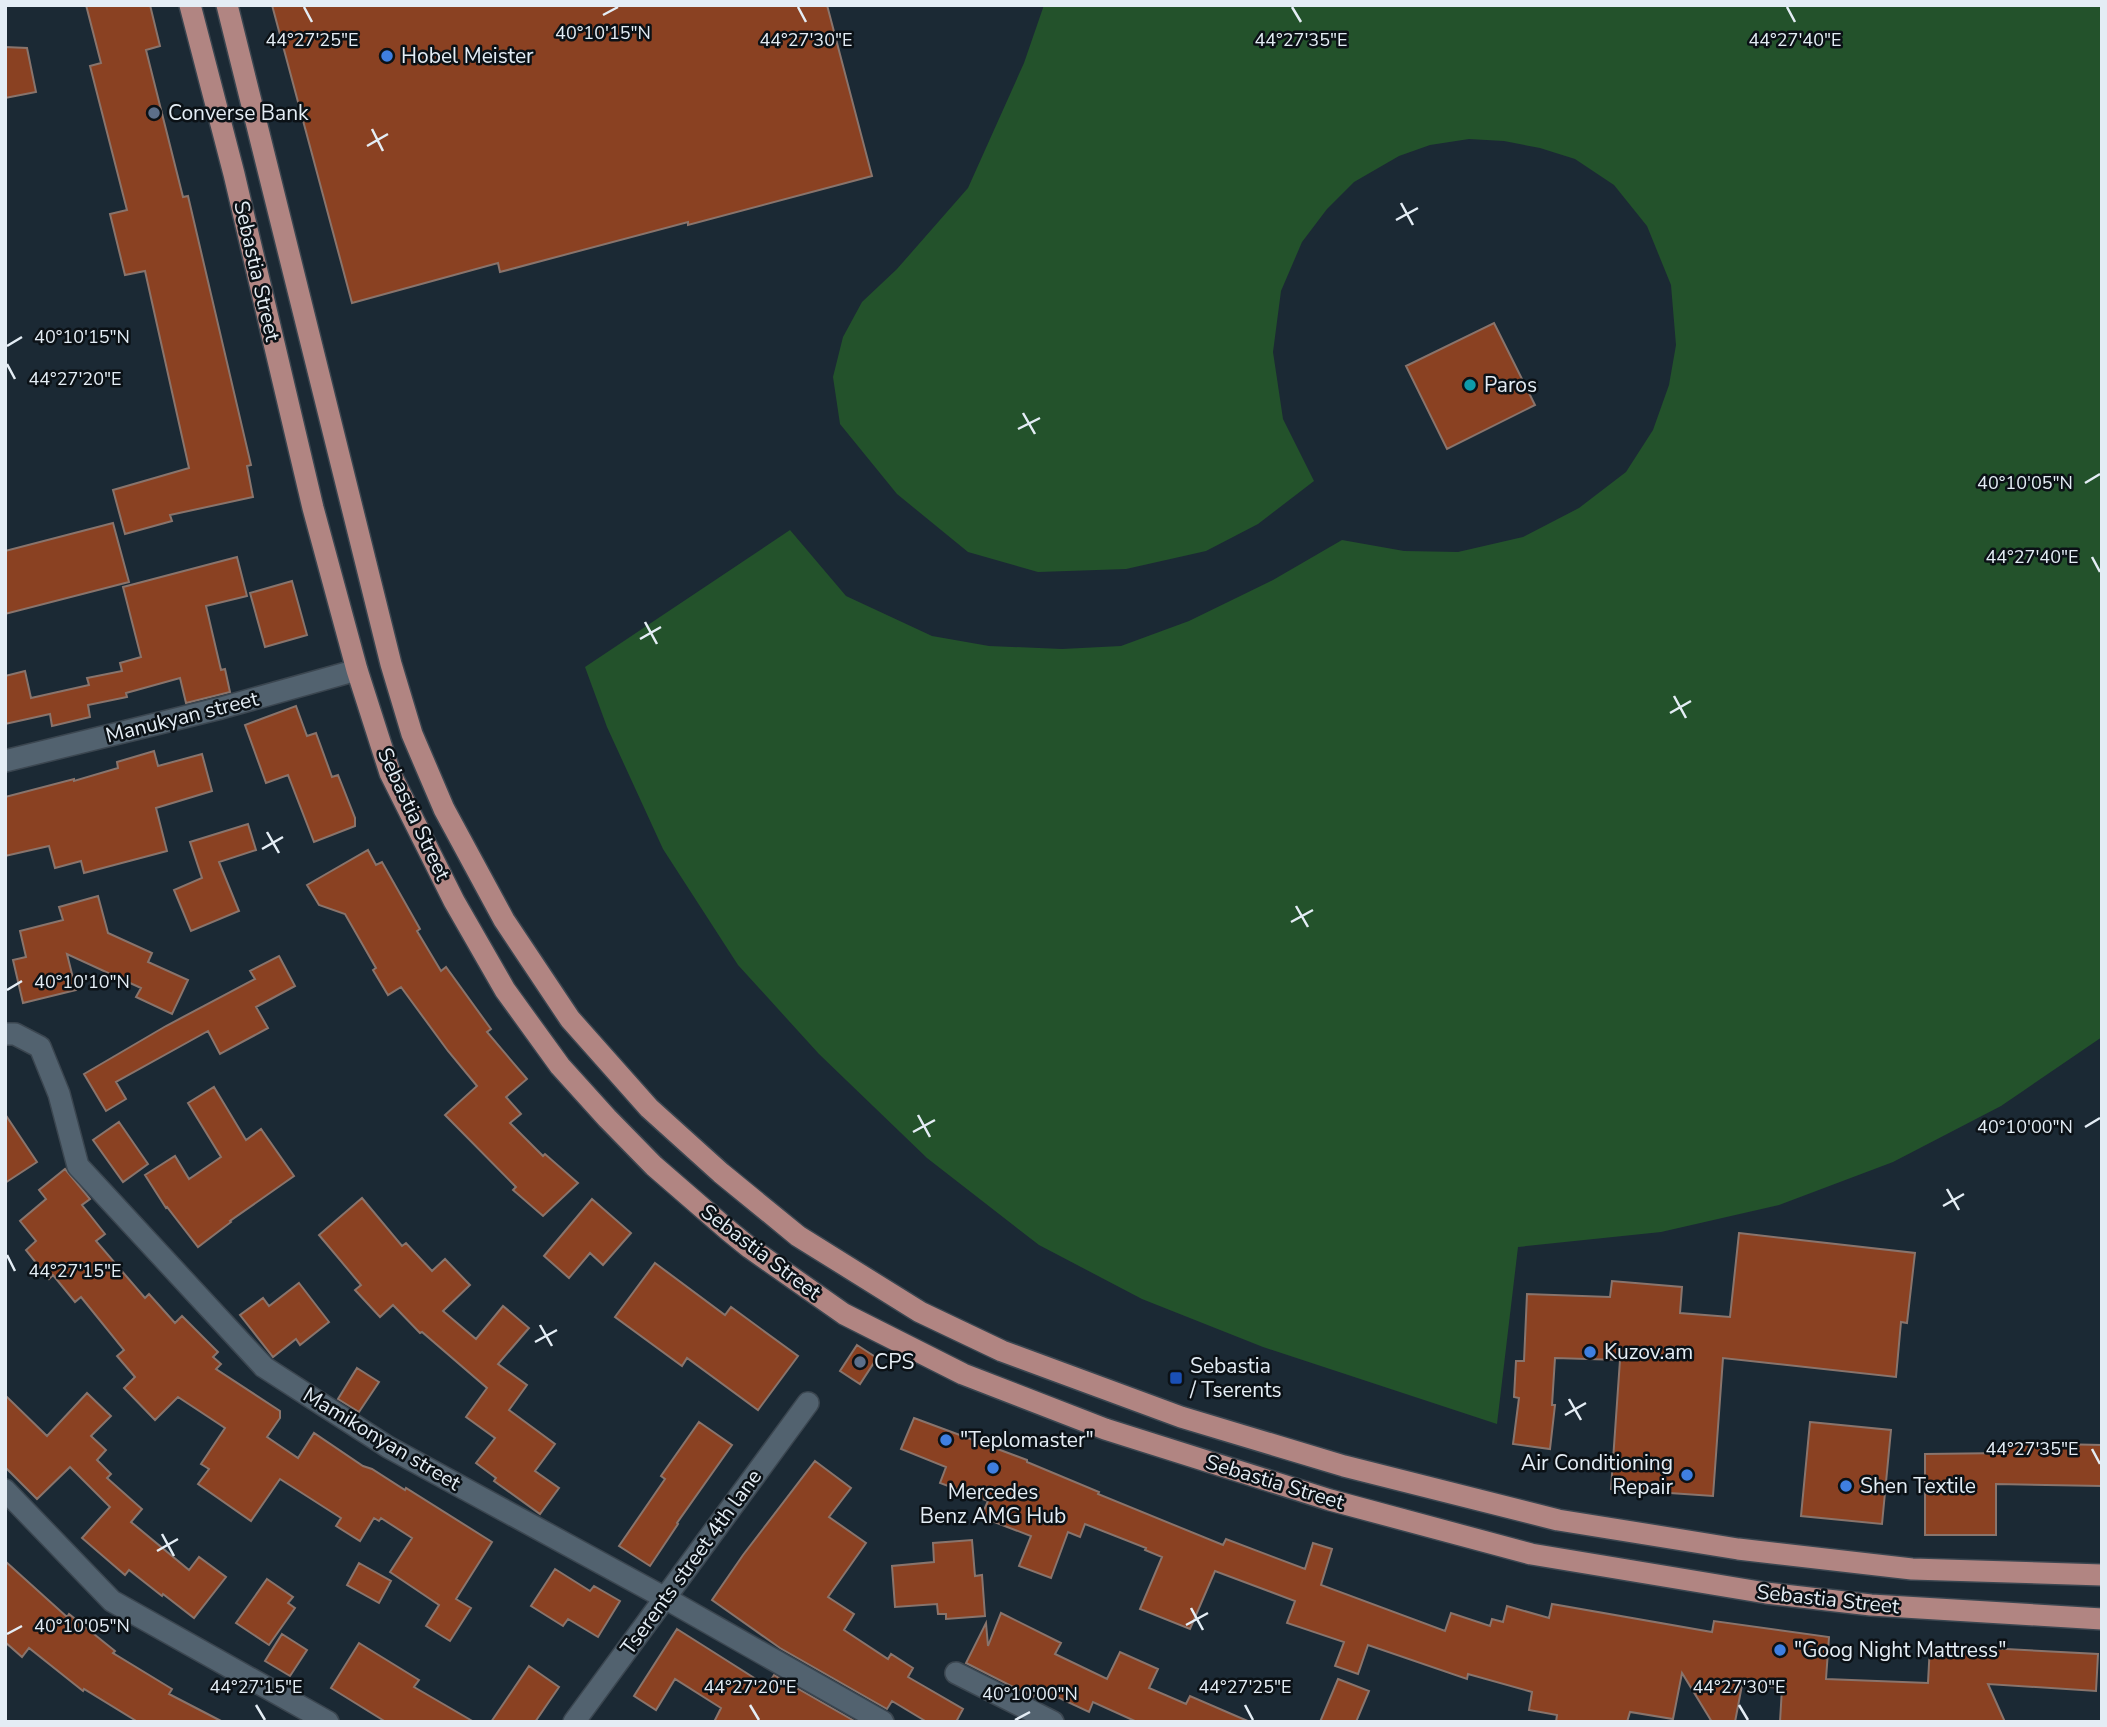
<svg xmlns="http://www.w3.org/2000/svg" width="2107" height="1727" viewBox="0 0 2107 1727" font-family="'Nunito Sans',sans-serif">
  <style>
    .green { fill: #23522b }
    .building { fill: #8a4122; stroke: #89746c; stroke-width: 2 }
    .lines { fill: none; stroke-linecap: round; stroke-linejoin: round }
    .street-casing { stroke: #3b4650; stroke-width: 24 }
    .primary-casing { stroke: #3b4650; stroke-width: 24 }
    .street { stroke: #52626f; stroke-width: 21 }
    .primary { stroke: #b18582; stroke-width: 21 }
    .ticks { fill: none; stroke: #e4edf5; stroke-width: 2.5 }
    .shop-dot { fill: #3f7fe0; stroke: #0b1116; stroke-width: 2.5 }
    .service-dot { fill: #5c6f8a; stroke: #0b1116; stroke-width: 2.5 }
    .culture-dot { fill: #0f9aa8; stroke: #0b1116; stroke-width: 2.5 }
    .transit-dot { fill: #1a4fb4; stroke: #0b1116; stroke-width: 2.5 }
    .labels { text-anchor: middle; stroke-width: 5; stroke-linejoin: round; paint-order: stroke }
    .poi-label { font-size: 21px; fill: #e4edf5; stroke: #0b1116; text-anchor: start }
    .street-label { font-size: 21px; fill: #e4edf5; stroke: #0b1116 }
    .ticks-label { font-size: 18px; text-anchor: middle; fill: #e4edf5; stroke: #0b1116; stroke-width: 5; stroke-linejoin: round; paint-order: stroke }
  </style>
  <rect width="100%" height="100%" fill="#1b2934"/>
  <path class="green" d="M1044 5H2102V1037L2001 1106 1893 1162 1779 1205 1661 1232 1518 1247 1497 1424 1263 1347 1142 1299 1039 1245 927 1158 819 1054 738 965 663 849 607 727 585 667 790 530 846 596 932 636 989 646 1062 649 1121 646 1189 621 1273 580 1342 540 1404 551 1458 552 1523 537 1579 508 1626 472 1653 430 1669 385 1676 345 1671 285 1647 226 1614 185 1575 159 1540 148 1504 141 1469 139 1430 145 1399 156 1354 182 1327 209 1302 242 1281 291 1273 352 1283 419 1314 481 1258 524 1206 551 1126 569 1038 572 968 552 897 494 840 424 833 377 843 337 862 302 897 269 968 188 1024 63Z"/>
  <path class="building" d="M86 5H150L160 46 146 50 183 197 188 196 251 465 247 466 253 497 170 515 172 521 125 534 113 490 189 468 145 271 125 275 110 214 127 210 90 66 101 63Z
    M272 5H827L872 176 688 225V222L500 272 498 263 352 303Z
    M5 47 27 48 36 92 5 98Z
    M1494 323 1535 405 1447 449 1406 366Z
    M113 523 129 582 5 614V551Z
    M237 557 247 596 206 606 221 670 225 669 230 692 186 703 180 678 126 693 127 697 88 705 90 717 52 726 50 714 5 724V676L25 671 31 698 89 685 87 678 122 671 120 663 141 657 123 587Z
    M292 581 307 635 265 647 250 593Z
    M296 706 307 736 316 733 332 777 338 775 355 818V826L314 842 288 775 266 783 245 725Z
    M154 751 158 766 202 754 212 791 156 808 167 851 84 873 81 861 55 868 49 846 5 856V797L74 779V781L118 768 117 762Z
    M248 824 256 850 219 862 239 911 191 931 174 890 202 878 190 842Z
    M368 850 376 865 382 862 420 929 417 931 441 971 446 967 491 1029 487 1032 527 1079 506 1097 521 1114 510 1123 543 1156 545 1154 578 1183 543 1216 513 1190 516 1187 445 1115 477 1086 448 1051 401 987 388 995 373 970 376 968 345 914 319 905 307 885Z
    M98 896 108 933 152 953 148 962 188 980 172 1014 136 997 141 988 67 954 76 990 23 1003 13 960 26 957 20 931 63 920 59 907Z
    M279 956 295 986 256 1007 268 1028 220 1054 208 1031 116 1082 126 1099 106 1111 84 1074 166 1026 255 979 250 971Z
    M214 1087 246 1140 261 1129 294 1176 230 1221 231 1222 198 1247 167 1207 166 1208 145 1175 175 1156 189 1179 221 1157 188 1103Z
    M5 1114 37 1162 5 1183Z
    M119 1122 148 1164 123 1182 93 1140Z
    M65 1169 90 1199 82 1205 105 1234 96 1241 145 1298 149 1294 175 1323 182 1316 218 1352 213 1357 221 1364 216 1369 280 1411V1418L267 1437 298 1458 314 1433 363 1466 372 1469 405 1490 406 1488 492 1542 456 1599 471 1608 450 1641 426 1626 439 1605 390 1572 412 1538 381 1518 379 1521 374 1518 360 1541 336 1526 341 1518 280 1479 251 1521 198 1484 209 1469 201 1464 225 1428 178 1397 155 1420 124 1388 135 1377 117 1356 124 1350 81 1297 75 1302 53 1275 49 1279 26 1250 36 1241 20 1221 46 1199 39 1190Z
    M362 1198 402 1246 406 1243 432 1271 445 1259 470 1285 443 1311 476 1339 503 1306 529 1328 498 1364 527 1385 509 1410 555 1444 535 1471 559 1488 540 1514 494 1481 496 1478 476 1463 495 1438 466 1417 487 1388 422 1332 420 1333 393 1305 380 1317 355 1290 361 1285 319 1235Z
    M592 1199 631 1233 603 1265 590 1253 569 1278 544 1256Z
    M1739 1233 1915 1253 1907 1323 1901 1322 1896 1377 1723 1358 1713 1496 1611 1489 1620 1360 1555 1358 1552 1405H1555L1550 1449 1513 1444 1519 1398 1514 1397 1516 1361H1524L1527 1294 1610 1297 1612 1281 1682 1287 1680 1313 1730 1317Z
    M655 1263 725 1315 731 1307 798 1356 758 1410 687 1358 682 1366 615 1317Z
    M299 1283 329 1322 300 1345 296 1339 273 1357 240 1315 263 1298 269 1306Z
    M857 1345 877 1358 860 1384 840 1371Z
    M357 1368 379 1382 359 1412 338 1399Z
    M87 1393 111 1416 91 1436 106 1450 97 1460 111 1474 107 1478 142 1509 131 1522 189 1570 199 1557 226 1577 194 1618 163 1594 162 1596 129 1570 125 1575 82 1538 110 1507 70 1467 37 1499 5 1467V1395L47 1436Z
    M914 1418 1027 1460V1462L1099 1492 1098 1494 1223 1545 1226 1539 1305 1569 1313 1543 1332 1549 1321 1585 1445 1631 1451 1613 1490 1626 1492 1619 1503 1622 1507 1606 1549 1618 1552 1604 1712 1632 1714 1621 1829 1637 1826 1679 1928 1683 1930 1645 2098 1654 2096 1691 1988 1684 2005 1722H1780L1782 1688 1742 1685 1735 1722H1712L1682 1673 1673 1719 1630 1712 1627 1722H1556L1557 1715 1529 1710 1532 1692 1468 1674 1467 1679 1368 1645 1358 1674 1335 1666 1344 1642 1287 1623 1295 1601 1215 1571 1190 1629 1140 1609 1162 1557 1145 1550 1146 1548 1085 1524 1080 1537 1068 1532 1051 1578 1019 1566 1031 1536 981 1517 988 1501 940 1483 946 1467 901 1449Z
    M699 1422 732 1445 677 1523 678 1524 650 1566 619 1546 665 1479 661 1476Z
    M1810 1422 1891 1430 1882 1524 1801 1516Z
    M2005 1443 2102 1445V1486L1996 1484V1535H1925V1454L2005 1453Z
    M815 1461 851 1488 829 1517 866 1543 828 1597 854 1614 844 1630 888 1659 891 1654 913 1668 908 1677 963 1709 956 1722H927L892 1701 887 1709 780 1648 712 1600 743 1555Z
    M972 1540 975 1576 982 1575 985 1616 946 1619V1614H938L937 1604 895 1607 892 1566 934 1562 933 1543Z
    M5 1561 67 1617 69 1614 115 1651 113 1653 172 1689 169 1694 223 1722H138L84 1689 83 1691 29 1648 22 1657 5 1642Z
    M359 1563 391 1581 379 1603 347 1585Z
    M555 1569 590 1591 594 1586 620 1601 598 1637 568 1619 563 1626 531 1606Z
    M267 1579 293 1597 288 1603 295 1608 269 1645 236 1623Z
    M1001 1613 1061 1643 1055 1654 1107 1679 1120 1652 1158 1669 1149 1688 1186 1704 1190 1696 1250 1722H1137L1093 1702 1089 1712 1038 1688 1033 1697 966 1663 986 1623 988 1646Z
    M677 1629 767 1686 774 1675 856 1722H714L721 1708 675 1679 656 1710 634 1696Z
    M282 1634 307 1650 290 1676 265 1661Z
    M359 1643 419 1680 414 1687 474 1722H386L331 1688Z
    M529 1666 559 1687 535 1722H491Z
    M1338 1679 1369 1691 1356 1722H1320Z"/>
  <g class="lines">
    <defs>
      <path id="street" d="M5 761 221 708 357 670
        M5 1034H15L40 1047 59 1094 78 1166 264 1367 388 1447 665 1598 883 1722
        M5 1490 112 1601 328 1722
        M956 1673 1053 1722
        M574 1722 808 1403"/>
      <path id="primary" d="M190 5 234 174 313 508 357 670 390 773 454 901 505 990 560 1066 607 1118 654 1166 729 1231 750 1248 844 1314 963 1374 1105 1429 1330 1500 1531 1554 1766 1593 1871 1605 2102 1619
        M227 5 391 664 412 734 444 809 504 920 570 1019 649 1108 721 1173 798 1236 920 1312 1002 1351 1181 1417 1344 1466 1558 1520 1738 1549 1912 1569 2102 1575"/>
    </defs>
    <use href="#street" class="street-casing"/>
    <use href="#primary" class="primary-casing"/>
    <use href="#street" class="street"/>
    <use href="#primary" class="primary"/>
  </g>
  <path class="ticks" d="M304 7 312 22M798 7 806 22M1292 7 1301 22M1787 7 1795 22M603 15 618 7M372 129 383 151M367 146 388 134M1401 203 1413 225M1396 220 1418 208M7 346 22 337M7 364 15 379M1023 413 1035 434M1018 429 1040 418M2085 483 2100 474M2092 557 2100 572M645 622 657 644M640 639 661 627M1674 696 1686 718M1670 713 1691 701M267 832 279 853M262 849 283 837M1296 906 1308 927M1291 922 1313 910M7 990 22 981M918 1115 930 1137M2085 1127 2100 1118M913 1132 935 1120M1947 1189 1959 1210M1943 1206 1964 1194M7 1255 15 1271M540 1325 552 1346M535 1342 557 1330M1569 1399 1581 1420M1565 1415 1586 1403M2092 1449 2100 1464M162 1534 174 1556M157 1551 178 1539M1191 1608 1203 1630M1186 1625 1208 1613M7 1634 22 1626M256 1705 265 1720M750 1705 759 1720M1245 1705 1253 1720M1739 1705 1748 1720M1015 1720 1030 1712"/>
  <g class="shop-dot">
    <circle cx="387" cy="56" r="7"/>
    <circle cx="1590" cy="1352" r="7"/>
    <circle cx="946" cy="1440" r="7"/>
    <circle cx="993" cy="1468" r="7"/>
    <circle cx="1687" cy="1475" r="7"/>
    <circle cx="1846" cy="1486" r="7"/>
    <circle cx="1780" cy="1650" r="7"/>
  </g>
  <g class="service-dot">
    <circle cx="154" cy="113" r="7"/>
    <circle cx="860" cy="1362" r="7"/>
  </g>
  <circle class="culture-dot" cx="1470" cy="385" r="7"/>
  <rect class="transit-dot" x="1169" y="1371" width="14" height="14" rx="3.5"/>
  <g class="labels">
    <g class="poi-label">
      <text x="401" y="63">Hobel Meister</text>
      <text x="168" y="120">Converse Bank</text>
      <text x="1484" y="392">Paros</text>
      <text x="1604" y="1359">Kuzov.am</text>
      <text x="874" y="1369">CPS</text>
      <text x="1190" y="1373">Sebastia<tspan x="1190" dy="24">/ Tserents</tspan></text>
      <text x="960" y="1447">"Teplomaster"</text>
      <text x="1673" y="1470" text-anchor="end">Air Conditioning<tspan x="1673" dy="24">Repair</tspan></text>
      <text x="1860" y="1493">Shen Textile</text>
      <text x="993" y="1499" text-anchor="middle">Mercedes<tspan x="993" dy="24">Benz AMG Hub</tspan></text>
      <text x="1794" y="1657">"Goog Night Mattress"</text>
    </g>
    <g class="street-label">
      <text transform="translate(257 271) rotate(77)" y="7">Sebastia Street</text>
      <text transform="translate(182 717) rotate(-14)" y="7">Manukyan street</text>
      <text transform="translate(414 814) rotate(65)" y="7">Sebastia Street</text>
      <text transform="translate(761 1252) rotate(37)" y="7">Sebastia Street</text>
      <text transform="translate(382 1439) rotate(31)" y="7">Mamikonyan street</text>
      <text transform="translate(1275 1482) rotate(17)" y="7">Sebastia Street</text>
      <text transform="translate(691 1562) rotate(-54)" y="7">Tserents street 4th lane</text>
      <text transform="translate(1828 1599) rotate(6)" y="7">Sebastia Street</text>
    </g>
  </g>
  <g class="ticks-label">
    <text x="603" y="39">40°10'15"N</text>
    <text x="312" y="46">44°27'25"E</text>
    <text x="806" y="46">44°27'30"E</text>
    <text x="1301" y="46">44°27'35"E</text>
    <text x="1795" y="46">44°27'40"E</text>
    <text x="82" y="343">40°10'15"N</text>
    <text x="75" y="385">44°27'20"E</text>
    <text x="2025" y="489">40°10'05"N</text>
    <text x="2032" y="563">44°27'40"E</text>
    <text x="82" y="988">40°10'10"N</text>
    <text x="2025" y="1133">40°10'00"N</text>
    <text x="75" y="1277">44°27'15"E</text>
    <text x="2032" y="1455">44°27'35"E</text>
    <text x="82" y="1632">40°10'05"N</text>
    <text x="256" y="1693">44°27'15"E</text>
    <text x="750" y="1693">44°27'20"E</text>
    <text x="1245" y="1693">44°27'25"E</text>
    <text x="1739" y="1693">44°27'30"E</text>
    <text x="1030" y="1700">40°10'00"N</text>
  </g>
  <rect width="2107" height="1727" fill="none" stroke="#e4edf5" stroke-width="14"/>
</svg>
